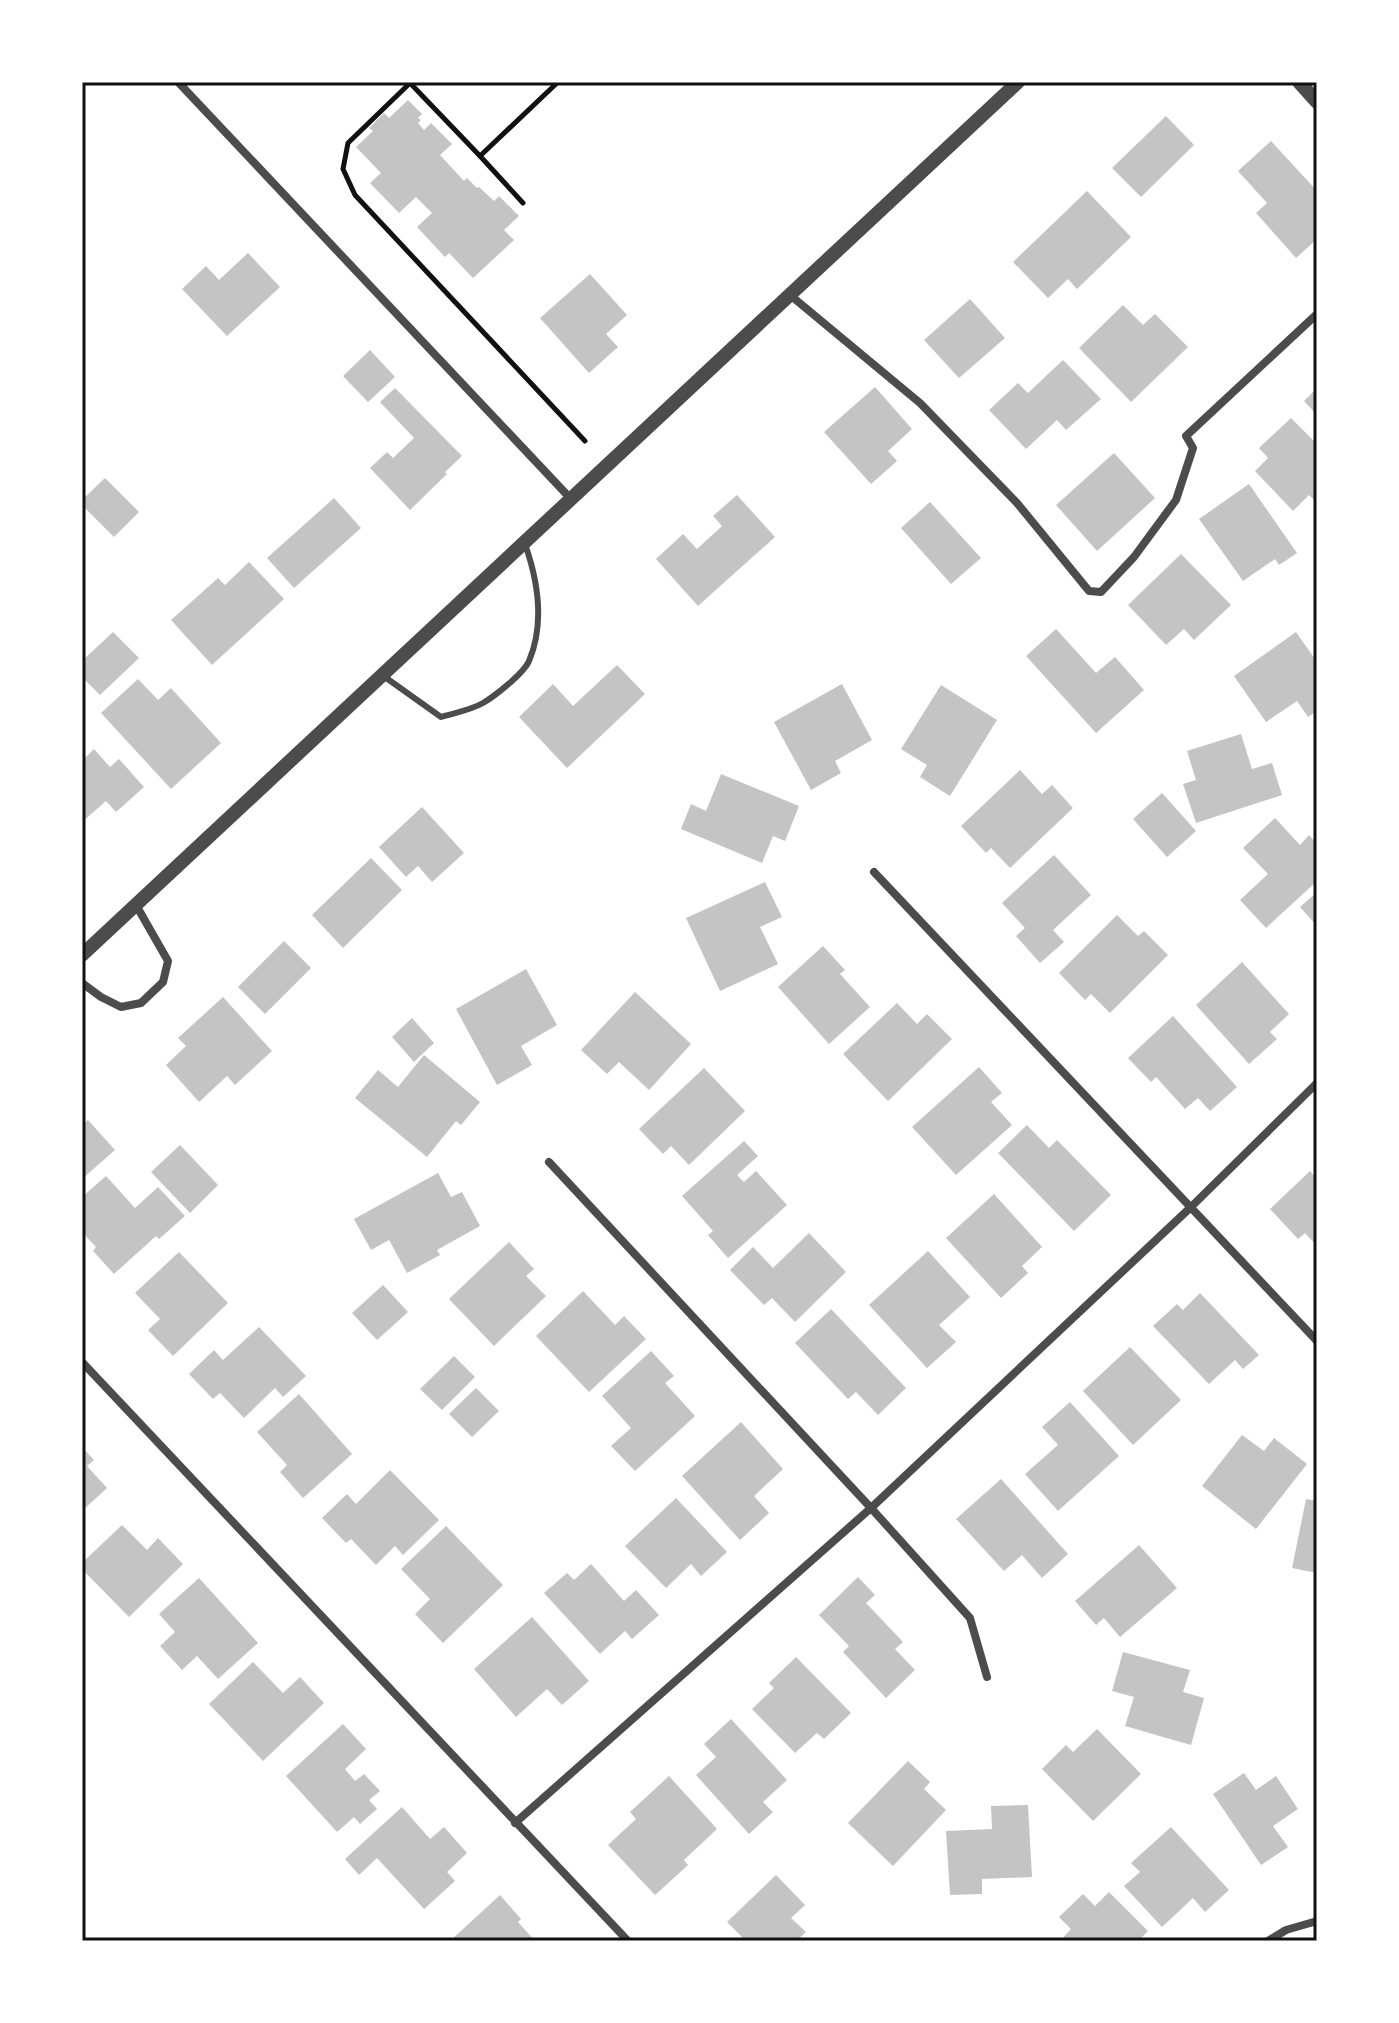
<svg xmlns="http://www.w3.org/2000/svg" width="1399" height="2023" viewBox="0 0 1399 2023" font-family="'Playfair Display',serif">
  <style>
    .building { fill: #c4c4c4 }
    .lines { fill: none; stroke-linecap: round; stroke-linejoin: round }
    .path { stroke: #111; stroke-width: 5 }
    .service { stroke: #4c4c4c; stroke-width: 6 }
    .minor { stroke: #4c4c4c; stroke-width: 8 }
    .tertiary { stroke: #4c4c4c; stroke-width: 14 }
    .neatline { fill: none; stroke: #111; stroke-width: 3 }
  </style>
  <rect width="100%" height="100%" fill="#fff"/>
  <path class="building" d="M408 100 422 114 418 118 421 120 418 123 424 130 431 123 452 144 440 155 464 181 467 178 477 188 479 187 494 201 499 196 519 216 504 230 514 240 473 278 449 253 445 257 417 227 432 213 416 197 399 213 370 183 381 173 356 147 373 131 369 128 384 113 389 118Z
    M1166 116 1194 145 1141 197 1112 168Z
    M1271 141 1317 191V239L1296 258 1256 213 1267 203 1238 171Z
    M1087 191 1131 237 1077 289 1068 279 1048 298 1013 262Z
    M248 253 280 287 227 336 182 289 206 266 219 280Z
    M590 274 627 315 606 334 618 347 589 373 540 318Z
    M970 299 1005 338 959 378 924 340Z
    M1123 305 1143 325 1155 314 1188 347 1131 402 1079 348Z
    M370 350 395 377 368 402 343 376Z
    M1063 360 1101 399 1066 430 1057 420 1026 449 989 410 1018 383 1028 393Z
    M875 387 912 429 888 451 897 461 871 484 824 432Z
    M395 388 462 456 445 472 447 474 410 510 370 468 387 452 393 458 414 438 380 402Z
    M1317 388V415L1304 401Z
    M1291 418 1317 444V503L1309 495 1293 511 1255 471 1268 458 1259 448Z
    M1114 453 1155 498 1097 551 1056 505Z
    M105 478 139 512 114 537 82 505V500Z
    M1249 484 1297 553 1279 565 1275 559 1243 581 1199 519Z
    M737 495 775 537 698 606 656 559 683 534 697 549 722 526 713 516Z
    M334 498 361 528 294 588 267 558Z
    M930 502 981 558 951 584 901 528Z
    M1181 554 1231 605 1194 640 1184 629 1166 645 1128 605Z
    M249 562 284 599 212 665 171 620 218 578 225 585Z
    M1056 629 1096 673 1115 657 1144 690 1096 733 1026 656Z
    M113 632 139 658 100 695 82 677V661Z
    M1296 632 1317 662V711L1308 717 1297 701 1266 722 1234 676Z
    M617 665 645 694 567 768 519 717 553 684 573 706Z
    M138 679 158 700 171 688 221 743 171 789 101 713Z
    M842 684 872 740 835 761 841 773 811 790 774 722Z
    M941 685 997 720 950 796 920 777 927 765 901 749Z
    M1241 734 1252 769 1272 763 1282 795 1196 823 1183 784 1196 780 1187 751Z
    M94 749 110 767 119 759 144 787 116 812 106 801 82 822V761Z
    M1020 770 1042 794 1052 785 1073 808 1010 868 991 848 986 853 961 826Z
    M721 774 799 806 785 841 773 836 762 863 681 829 691 804 706 811Z
    M1162 793 1196 831 1167 857 1133 819Z
    M422 807 464 853 432 882 418 866 406 877 379 847Z
    M1275 818 1300 845 1309 835 1317 844V881L1266 928 1240 900 1268 874 1243 848Z
    M1054 855 1091 895 1053 930 1064 942 1040 963 1016 936 1025 928 1002 903Z
    M371 858 402 890 343 948 312 915Z
    M765 882 782 917 760 927 778 964 720 991 686 918Z
    M1317 892V926L1300 907Z
    M1117 915 1138 936 1144 931 1168 955 1110 1013 1091 994 1085 1000 1059 973Z
    M284 941 311 968 265 1014 238 987Z
    M823 946 845 970 840 974 870 1007 829 1044 778 987Z
    M1242 962 1289 1014 1270 1032 1277 1039 1249 1064 1196 1005Z
    M526 969 557 1025 521 1046 532 1065 497 1085 456 1009Z
    M635 992 691 1044 649 1090 619 1062 607 1074 581 1050Z
    M223 997 272 1051 235 1085 227 1076 199 1102 166 1065 186 1046 178 1038Z
    M897 1003 917 1024 927 1014 952 1039 888 1101 843 1054Z
    M1173 1016 1237 1087 1210 1111 1198 1098 1185 1109 1156 1077 1151 1082 1128 1058Z
    M412 1018 434 1043 414 1062 392 1037Z
    M424 1055 480 1102 461 1125 456 1121 427 1157 355 1098 378 1070 398 1087Z
    M979 1067 1002 1093 991 1102 1012 1125 956 1175 912 1127Z
    M704 1068 745 1111 689 1165 671 1146 663 1154 639 1129Z
    M88 1120 115 1150 82 1179V1125Z
    M1027 1125 1049 1148 1057 1140 1111 1195 1074 1231 998 1153Z
    M744 1141 758 1156 737 1175 744 1182 756 1171 787 1205 728 1258 708 1235 713 1231 682 1196Z
    M180 1145 218 1185 190 1213 151 1172Z
    M1310 1171 1317 1179V1246L1305 1233 1298 1239 1270 1209Z
    M438 1173 451 1197 462 1192 480 1226 437 1250 440 1255 407 1273 389 1240 371 1250 354 1219Z
    M106 1176 135 1208 158 1187 185 1216 159 1239 156 1236 114 1274 93 1251 96 1247 82 1232V1197Z
    M994 1194 1042 1247 1022 1266 1028 1273 1001 1298 946 1238Z
    M809 1233 846 1272 795 1322 772 1298 764 1305 730 1270 753 1247 773 1268Z
    M509 1242 534 1269 526 1276 546 1296 494 1346 449 1299Z
    M928 1251 970 1297 939 1325 956 1342 927 1368 869 1305Z
    M179 1252 228 1303 173 1356 148 1330 160 1319 135 1293Z
    M383 1285 408 1312 377 1340 352 1313Z
    M583 1291 615 1325 624 1316 646 1339 589 1392 536 1336Z
    M1200 1293 1259 1355 1243 1369 1235 1360 1209 1384 1153 1326 1177 1304 1183 1310Z
    M831 1309 906 1388 878 1415 856 1392 848 1399 795 1343Z
    M259 1327 306 1376 283 1397 275 1388 244 1418 220 1393 213 1399 189 1374 214 1350 223 1360Z
    M1130 1347 1181 1400 1133 1445 1083 1391Z
    M651 1351 674 1376 665 1383 695 1416 635 1471 611 1446 631 1428 602 1396Z
    M454 1356 475 1377 442 1410 420 1389Z
    M476 1388 499 1411 472 1437 449 1414Z
    M299 1394 352 1454 303 1498 280 1472 287 1465 257 1432Z
    M1070 1402 1119 1456 1058 1511 1025 1474 1058 1445 1042 1427Z
    M741 1422 783 1469 754 1496 769 1513 740 1540 682 1476Z
    M1242 1435 1264 1451 1274 1438 1307 1464 1256 1529 1202 1486Z
    M82 1447 94 1460 87 1466 107 1488 82 1511Z
    M390 1470 439 1520 403 1555 395 1546 376 1565 351 1539 346 1543 322 1518 347 1494 356 1504Z
    M1001 1479 1068 1554 1042 1578 1022 1555 1004 1571 956 1519Z
    M676 1498 727 1552 701 1576 691 1564 666 1588 625 1546Z
    M1306 1499 1317 1501V1573L1292 1568Z
    M122 1525 147 1550 158 1538 183 1564 129 1617 82 1569V1563Z
    M446 1526 503 1585 443 1643 415 1614 430 1599 401 1569Z
    M1139 1545 1177 1588 1120 1637 1104 1618 1096 1625 1075 1601Z
    M591 1564 624 1601 636 1590 659 1615 632 1639 625 1631 600 1654 544 1593 567 1573 574 1580Z
    M858 1577 875 1595 866 1603 903 1642 895 1649 915 1670 886 1698 843 1652 849 1646 819 1615Z
    M199 1578 258 1643 218 1679 197 1656 182 1670 160 1646 175 1632 159 1614Z
    M532 1617 589 1681 562 1705 547 1689 516 1717 474 1669Z
    M1123 1652 1190 1670 1183 1692 1204 1698 1191 1745 1125 1726 1134 1697 1112 1691Z
    M796 1657 851 1713 824 1739 817 1733 795 1753 752 1709 774 1688 769 1683Z
    M253 1662 283 1693 300 1677 324 1703 263 1761 209 1704Z
    M731 1719 787 1780 763 1802 773 1812 749 1834 696 1775 716 1757 704 1744Z
    M343 1724 366 1749 345 1769 355 1781 364 1774 380 1791 369 1800 377 1809 360 1824 354 1817 337 1832 286 1776Z
    M1097 1729 1141 1774 1093 1821 1042 1769 1066 1745 1073 1752Z
    M908 1761 930 1782 924 1789 946 1810 893 1866 848 1823Z
    M1244 1773 1256 1790 1276 1776 1298 1809 1273 1826 1288 1847 1261 1865 1213 1794Z
    M669 1776 717 1829 684 1860 688 1865 655 1895 608 1845 636 1819 630 1812Z
    M1028 1805 1032 1877 982 1879V1894L950 1895 946 1831 992 1829 991 1806Z
    M402 1807 430 1839 444 1827 467 1853 447 1872 455 1881 424 1909 377 1858 359 1875 345 1859Z
    M1171 1827 1229 1890 1205 1912 1193 1898 1162 1927 1124 1886 1140 1872 1131 1863Z
    M776 1875 805 1905 791 1918 806 1932 796 1941H746L727 1922Z
    M1109 1892 1148 1931 1138 1941H1060L1071 1929 1059 1917 1083 1894 1095 1906Z
    M500 1895 521 1919 518 1922 535 1941H450Z"/>
  <g class="lines">
    <path class="path" d="M480 156 410 83 348 143 343 169 355 195 585 441
      M523 203 480 156 558 82"/>
    <path class="service" d="M382 675 441 717C454 713 471 710 483 703 495 696 524 673 529 661 545 623 538 581 525 544"/>
    <path class="minor" d="M178 82 571 499
      M790 295 920 403 1017 503 1089 591 1101 592 1134 557 1176 500 1193 448 1186 436 1317 314
      M874 872 1317 1341
      M82 983 101 997 121 1007 141 1003 163 982 168 961 136 905
      M549 1162 871 1508 970 1618 987 1677
      M82 1362 628 1941
      M515 1823 871 1508 1191 1207 1317 1083
      M1268 1941 1286 1930 1317 1921"/>
    <path class="tertiary" d="M1299 82 1317 102
      M82 955 1018 82"/>
  </g>
  <rect width="1399" height="2023" fill="none" stroke="#ffffff" stroke-width="168"/>
  <rect x="84" y="84" width="1231" height="1855" class="neatline"/>
</svg>
